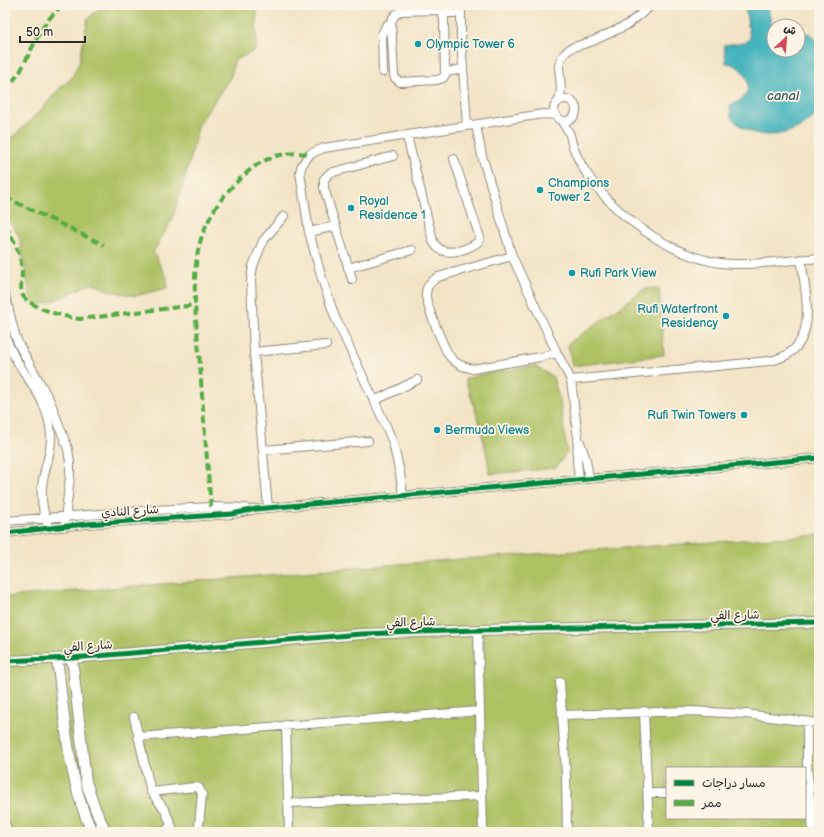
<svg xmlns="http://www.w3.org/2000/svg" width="824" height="837" viewBox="0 0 824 837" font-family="'Balsamiq Sans','Playpen Sans Arabic',sans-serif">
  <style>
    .green { fill: #aec164; stroke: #6c7648; fill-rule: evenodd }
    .water { fill: #45b4bc; stroke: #387074 }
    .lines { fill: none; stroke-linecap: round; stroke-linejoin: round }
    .minor-casing { stroke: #8f8879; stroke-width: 10 }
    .tertiary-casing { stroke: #8f8879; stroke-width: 12 }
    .minor { stroke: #fff; stroke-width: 8 }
    .tertiary { stroke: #fff; stroke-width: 10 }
    .quiet { stroke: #54ab44; stroke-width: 4; stroke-dasharray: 8 4; stroke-linecap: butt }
    .cycleway-casing { stroke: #fcf5e5; stroke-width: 8 }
    .cycleway { stroke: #00873e; stroke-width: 5 }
    .culture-dot { fill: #0f9aa8; stroke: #fcf5e5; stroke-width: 1.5 }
    .labels { text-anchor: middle; stroke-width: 3.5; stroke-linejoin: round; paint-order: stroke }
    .culture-label { font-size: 12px; fill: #0d838f; stroke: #fcf5e5; text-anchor: start }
    .street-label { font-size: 12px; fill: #2b2b2b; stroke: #fcf5e5 }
    .water-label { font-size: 13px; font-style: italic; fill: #345b5e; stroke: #fcf5e5 }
  </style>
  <rect width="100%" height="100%" fill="#fcf5e5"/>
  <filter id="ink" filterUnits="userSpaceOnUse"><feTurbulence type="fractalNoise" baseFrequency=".025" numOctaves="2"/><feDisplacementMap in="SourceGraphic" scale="8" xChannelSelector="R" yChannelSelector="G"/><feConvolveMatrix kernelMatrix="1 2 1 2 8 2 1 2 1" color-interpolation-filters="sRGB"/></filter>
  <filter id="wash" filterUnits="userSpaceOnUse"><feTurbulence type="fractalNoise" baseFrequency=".012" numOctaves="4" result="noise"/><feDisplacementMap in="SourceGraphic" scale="16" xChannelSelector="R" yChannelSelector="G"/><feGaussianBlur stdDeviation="0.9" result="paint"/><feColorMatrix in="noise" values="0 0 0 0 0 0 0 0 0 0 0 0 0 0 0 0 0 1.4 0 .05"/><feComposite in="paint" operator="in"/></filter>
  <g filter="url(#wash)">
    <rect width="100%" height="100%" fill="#f3e4c7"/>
    <path class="green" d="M104 5H264L257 11 256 50 234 61 231 76 199 124 190 160 172 220 153 252 167 278V288L135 296 110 291 92 283 51 302 36 306 31 300 19 236 5 215V137L12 138 40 111 61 87 71 79 79 63 88 18Z
      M659 288 664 355 572 366 568 344 644 289Z
      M535 366 553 377 560 402 567 452 556 468 490 474C485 441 476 411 465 379L487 373Z
      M819 535V832H5V597L460 559ZM667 768H805V818H667Z"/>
    <path class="water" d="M745 5H768L773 36 774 37V50H798V35L810 33 819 43V111C799 137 754 146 731 117L730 105C733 104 737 103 739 101 757 90 745 64 726 63L724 45 747 42 750 38Z"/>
  </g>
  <g filter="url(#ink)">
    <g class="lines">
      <defs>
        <path id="minor" d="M461 5V39L467 126
          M436 10 442 13 444 19 445 75 443 78 437 80 400 82 395 78 394 75 391 22C393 16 396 13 402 11Z
          M442 13H461
          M383 72 382 34 386 26 391 22
          M446 72 463 69
          M554 110a11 11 0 1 1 22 0a11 11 0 1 1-22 0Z
          M559 101 561 89 559 66 561 59 565 53 571 48 593 41 627 25 652 5
          M561 120C563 124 567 128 569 133 571 136 571 141 572 144 576 155 581 165 587 174 617 218 677 261 731 264 759 265 790 260 819 258
          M476 125 482 156 512 256 557 353 571 380 578 438 577 461 579 479
          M407 136 433 241C441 259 465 251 478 242L480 238 454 159
          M309 232 336 226
          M512 256 438 277C431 281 426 286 426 294 425 303 445 351 451 358 457 365 465 367 473 369L540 357 557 353
          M348 268 412 250
          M352 279 324 188V179L330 173 393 156
          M5 295 15 335 19 345 50 401 68 449 70 463V477L65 520
          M5 335C15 369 45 391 50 427 54 450 44 466 42 487 41 499 43 512 47 523
          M254 352 326 345
          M571 380 769 361C821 352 806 297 801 259
          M374 401 417 380
          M580 442 586 460 589 478
          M263 450 368 441
          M403 496 400 473 393 443 387 428 335 317 323 282 309 232 300 172 302 165 310 154 324 148 543 114 556 115
          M268 508 254 352 251 280 253 266 263 241 284 216
          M5 521 155 510 211 507 245 508
          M5 533 86 524 232 514 256 509 819 458
          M478 630 483 832
          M560 682 566 775 567 832
          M644 711 649 832
          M562 715 690 711 745 714 819 723
          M134 717 151 792 165 810 174 832
          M807 722V763L813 832
          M286 725 289 832
          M138 737 480 711
          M151 792 195 787 199 788 202 794 199 825
          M648 793H667
          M288 803 482 796
          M5 824 8 832
          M164 832 171 826"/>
        <path id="tertiary" d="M72 658 86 782 96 811 106 832
          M57 659C65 717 67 778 92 832
          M5 661 72 658 361 634 478 630 819 623"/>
      </defs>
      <use href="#minor" class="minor-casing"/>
      <use href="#tertiary" class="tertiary-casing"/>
      <use href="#minor" class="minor"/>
      <use href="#tertiary" class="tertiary"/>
      <path class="quiet" d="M5 91 20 72 40 32 47 21 62 5
        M5 197 104 245
        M5 226C15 240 21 255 22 272 22 279 20 287 22 294 27 307 67 318 80 319L195 305
        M211 507C207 460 203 413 200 365 197 327 189 273 202 236 210 213 224 193 242 177 263 157 282 151 310 154"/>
      <defs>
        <path id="cycleway" d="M5 533 86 524 232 514 256 509 819 458
          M5 661 72 658 361 634 478 630 819 623"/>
      </defs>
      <use href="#cycleway" class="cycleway-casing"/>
      <use href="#cycleway" class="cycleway"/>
    </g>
  </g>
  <g class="culture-dot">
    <circle cx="418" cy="44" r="4"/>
    <circle cx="540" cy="190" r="4"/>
    <circle cx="351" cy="208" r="4"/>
    <circle cx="572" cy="273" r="4"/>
    <circle cx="726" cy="316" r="4"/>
    <circle cx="744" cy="415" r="4"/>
    <circle cx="437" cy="430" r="4"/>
  </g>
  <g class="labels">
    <g class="culture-label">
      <text x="426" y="48">Olympic Tower 6</text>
      <text x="548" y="187">Champions<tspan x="548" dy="14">Tower 2</tspan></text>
      <text x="359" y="205">Royal<tspan x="359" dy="14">Residence 1</tspan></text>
      <text x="580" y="277">Rufi Park View</text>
      <text x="718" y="313" text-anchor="end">Rufi Waterfront<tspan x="718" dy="14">Residency</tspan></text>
      <text x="736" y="419" text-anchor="end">Rufi Twin Towers</text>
      <text x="445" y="434">Bermuda Views</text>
    </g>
    <g class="street-label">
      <text transform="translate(130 511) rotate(-4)" y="4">شارع النادي</text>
      <text transform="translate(735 615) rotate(-1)" y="4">شارع الفي</text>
      <text transform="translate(411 622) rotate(-2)" y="4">شارع الفي</text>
      <text transform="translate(88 646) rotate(-4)" y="4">شارع الفي</text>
    </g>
    <g class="water-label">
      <text x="783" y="100">canal</text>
    </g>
  </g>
  <rect width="824" height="837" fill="none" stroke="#fcf5e5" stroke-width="20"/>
  <rect x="666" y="767" width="140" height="52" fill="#fcf5e5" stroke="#a8a49b"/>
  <rect x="674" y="780" width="20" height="6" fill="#00873e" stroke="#a8a49b"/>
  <text x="702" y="787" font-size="12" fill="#2b2b2b">مسار دراجات</text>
  <rect x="674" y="800" width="20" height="6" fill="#54ab44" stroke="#a8a49b"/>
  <text x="702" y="807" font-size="12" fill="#2b2b2b">ممر</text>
  <g transform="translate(786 38) rotate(26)"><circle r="19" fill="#fcf5e5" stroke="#a8a49b"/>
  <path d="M0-3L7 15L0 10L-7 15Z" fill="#d1495b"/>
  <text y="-6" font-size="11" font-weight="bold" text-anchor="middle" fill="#2b2b2b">ش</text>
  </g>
  <path d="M20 36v6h65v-6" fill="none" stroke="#2b2b2b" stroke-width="2"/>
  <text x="26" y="36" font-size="12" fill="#2b2b2b" stroke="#fcf5e5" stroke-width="3" paint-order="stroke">50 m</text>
</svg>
